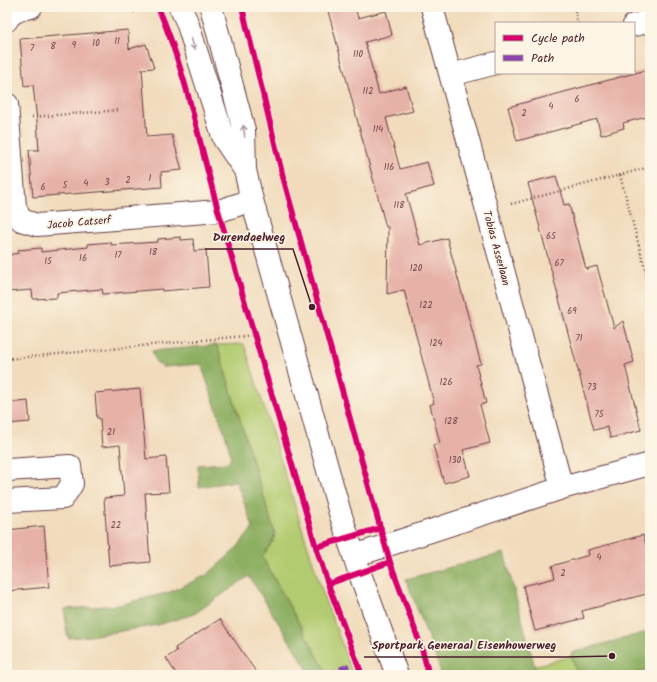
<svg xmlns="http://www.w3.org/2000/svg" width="657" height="682" viewBox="0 0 657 682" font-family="Kalam,sans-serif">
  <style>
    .green { fill: #b2cb70; stroke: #7e754e }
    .forest { fill: #8daf62; stroke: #6c6746 }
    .building { fill: #e6b1a7 }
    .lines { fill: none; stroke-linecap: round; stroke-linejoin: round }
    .street-casing { stroke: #633b41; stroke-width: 24 }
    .path { stroke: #633b41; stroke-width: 2.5; stroke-dasharray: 1 3; stroke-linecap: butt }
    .street { stroke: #fff; stroke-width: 22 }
    .quiet { stroke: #8e44ad; stroke-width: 5; stroke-dasharray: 10 5; stroke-linecap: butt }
    .cycleway-casing { stroke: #fcf5e5; stroke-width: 8 }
    .cycleway { stroke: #d6006c; stroke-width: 6 }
    .oneway { stroke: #ae9aa0 }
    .labels { text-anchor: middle; stroke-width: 3.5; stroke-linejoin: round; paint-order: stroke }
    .number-label { font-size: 9px; fill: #71444a }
    .street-label { font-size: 11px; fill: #4a1f2b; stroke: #fcf5e5 }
    .leader { fill: none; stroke: #4a1f2b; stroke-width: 1.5 }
    .callout-dot { fill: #4a1f2b; stroke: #fcf5e5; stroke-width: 1.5 }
    .callout-label { font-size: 12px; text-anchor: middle; font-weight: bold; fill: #4a1f2b; stroke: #fcf5e5; stroke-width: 3.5; stroke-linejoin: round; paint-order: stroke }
  </style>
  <rect width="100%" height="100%" fill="#fcf5e5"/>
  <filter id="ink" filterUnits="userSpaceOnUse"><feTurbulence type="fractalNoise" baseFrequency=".025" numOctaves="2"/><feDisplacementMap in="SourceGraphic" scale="8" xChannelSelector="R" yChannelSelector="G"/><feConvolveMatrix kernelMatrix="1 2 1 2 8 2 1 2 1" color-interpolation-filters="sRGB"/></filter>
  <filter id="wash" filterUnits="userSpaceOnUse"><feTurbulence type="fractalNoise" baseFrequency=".012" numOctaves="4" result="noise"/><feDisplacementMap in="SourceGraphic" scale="16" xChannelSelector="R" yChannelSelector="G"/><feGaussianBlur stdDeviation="0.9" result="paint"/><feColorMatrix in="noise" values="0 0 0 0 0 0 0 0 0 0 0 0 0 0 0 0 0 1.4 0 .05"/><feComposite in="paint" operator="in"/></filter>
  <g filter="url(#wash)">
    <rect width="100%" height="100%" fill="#f1dbbc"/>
    <path class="green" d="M244 344 320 585 353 675H328L262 557 273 541 275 534 217 345Z
      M650 636V675H499Z"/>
    <path class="forest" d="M217 345 275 534 273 541 262 557 328 675H311L249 576 194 614 158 625 90 636 68 638 66 629 65 609 119 605 170 592 207 575 235 550 253 528 252 524 236 481 199 487 198 465 226 463 231 458 227 440 201 364 163 367 156 362 152 351Z
      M504 553 537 675H440V669L406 579Z
      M650 631V669L630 675H577L571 653Z"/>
    <g id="blocks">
      <path class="building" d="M327 7H355L358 18 386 11 392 35 365 42 379 94 406 86 413 111 386 118 393 144 400 169 427 162 434 186 406 194 420 245 447 238 481 364 476 365 486 403 480 405 490 443 463 450 470 476 444 483 433 445 440 443 430 405 434 403 404 290 387 294 388 227H386Z
        M128 30 129 49 146 44 154 68 142 69 147 137 172 135 182 170 161 172 162 187 33 197 29 150H39L37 121 33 85 24 86 20 39Z
        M650 69V116L623 123 624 128 601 135 597 119 517 141 508 107Z
        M556 176 564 205 569 204 586 269 597 266 614 328 623 321 634 362 625 365 641 430 611 438 607 427 594 430 528 183Z
        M181 237V240L193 239 194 251 206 250 209 287 162 291V289L103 294 102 289 57 293V298L33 299 32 290 7 292V255L19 253 18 250 41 248V252L88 247V244L111 242V245L158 242V239Z
        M140 389 146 459 166 457 169 492 145 493 150 562 109 566 104 498 124 496 120 445 102 447 100 418H97L95 393Z
        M28 401 30 422 7 424V403Z
        M44 526 49 587 7 591V530Z
        M643 535 647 548 650 547V593L582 611 584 618 535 631 523 586 555 578 552 566 589 555 588 550Z
        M220 619 258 675H177L166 658 177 651 175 648Z"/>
    </g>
  </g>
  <g filter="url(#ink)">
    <use href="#blocks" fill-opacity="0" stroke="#633b41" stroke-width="1"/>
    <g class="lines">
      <defs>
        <path id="street" d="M180 7 187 22 224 139 245 170
          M211 7 244 130 245 170 252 200 340 513 360 574 397 675
          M432 7 562 488
          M7 20C11 12 22 8 31 7
          M634 25 650 21
          M451 75 496 63
          M7 104 15 207 21 220 37 225 219 211 252 200
          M7 470 70 466 72 484 63 498 7 501
          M354 556 562 488 650 464"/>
      </defs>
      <use href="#street" class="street-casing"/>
      <path class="path" d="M127 7 134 12 144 7
        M574 7 578 23
        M32 117 119 110
        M620 175 650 287
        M511 204 650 167
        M7 359 254 335"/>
      <use href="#street" class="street"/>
      <path class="quiet" d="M326 675 357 662"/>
      <defs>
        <path id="cycleway" d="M158 7C186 72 199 142 218 210 250 323 283 435 316 547L328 584 362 675
          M242 7 283 177 375 509 390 562 422 649 429 675
          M316 547 381 528
          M328 584 390 562"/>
      </defs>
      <use href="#cycleway" class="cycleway-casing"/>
      <use href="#cycleway" class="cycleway"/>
    </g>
    <defs><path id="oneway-shaft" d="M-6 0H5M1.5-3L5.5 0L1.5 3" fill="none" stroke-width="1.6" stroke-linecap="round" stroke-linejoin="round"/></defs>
    <g class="oneway">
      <use href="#oneway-shaft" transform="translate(193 44) rotate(72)"/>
      <use href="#oneway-shaft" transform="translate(244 131) rotate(-97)"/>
    </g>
  </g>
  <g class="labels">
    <g class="number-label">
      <text x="117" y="44">11</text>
      <text x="96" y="46">10</text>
      <text x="74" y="48">9</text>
      <text x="53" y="49">8</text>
      <text x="32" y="51">7</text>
      <text x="358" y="57">110</text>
      <text x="368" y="94">112</text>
      <text x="577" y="102">6</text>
      <text x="551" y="109">4</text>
      <text x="524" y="116">2</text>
      <text x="378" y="132">114</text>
      <text x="389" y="170">116</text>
      <text x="150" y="181">1</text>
      <text x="128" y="183">2</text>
      <text x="107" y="185">3</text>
      <text x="86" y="186">4</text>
      <text x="65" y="188">5</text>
      <text x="43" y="190">6</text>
      <text x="399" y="208">118</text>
      <text x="551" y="239">65</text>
      <text x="153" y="255">18</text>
      <text x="118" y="258">17</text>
      <text x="83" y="261">16</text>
      <text x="48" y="264">15</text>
      <text x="559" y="266">67</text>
      <text x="416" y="271">120</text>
      <text x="426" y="308">122</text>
      <text x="572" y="314">69</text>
      <text x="579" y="341">71</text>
      <text x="436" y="346">124</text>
      <text x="446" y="385">126</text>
      <text x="592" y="390">73</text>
      <text x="599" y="417">75</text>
      <text x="451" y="424">128</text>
      <text x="111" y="435">21</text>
      <text x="455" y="463">130</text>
      <text x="116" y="528">22</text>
      <text x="599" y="560">4</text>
      <text x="563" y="576">2</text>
    </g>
    <g class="street-label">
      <text transform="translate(79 222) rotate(-5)" y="4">Jacob Catserf</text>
      <text transform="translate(497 248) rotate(75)" y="4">Tobias Asserlaan</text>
    </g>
  </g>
  <path class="leader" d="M312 307L293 249H205M612 656L565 657H364"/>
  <g class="callout-dot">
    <circle cx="312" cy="307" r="4"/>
    <circle cx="612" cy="656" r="4"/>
  </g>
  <g class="callout-label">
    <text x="249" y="241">Durendaelweg</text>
    <text x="464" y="649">Sportpark Generaal Eisenhowerweg</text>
  </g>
  <rect width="657" height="682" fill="none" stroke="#fcf5e5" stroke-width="24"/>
  <rect x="495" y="22" width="140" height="52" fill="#fcf5e5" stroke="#b59f9b"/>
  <rect x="503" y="35" width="20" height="6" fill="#d6006c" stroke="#b59f9b"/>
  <text x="531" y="42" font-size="12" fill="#4a1f2b">Cycle path</text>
  <rect x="503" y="55" width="20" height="6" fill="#8e44ad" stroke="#b59f9b"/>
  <text x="531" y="62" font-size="12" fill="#4a1f2b">Path</text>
</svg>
